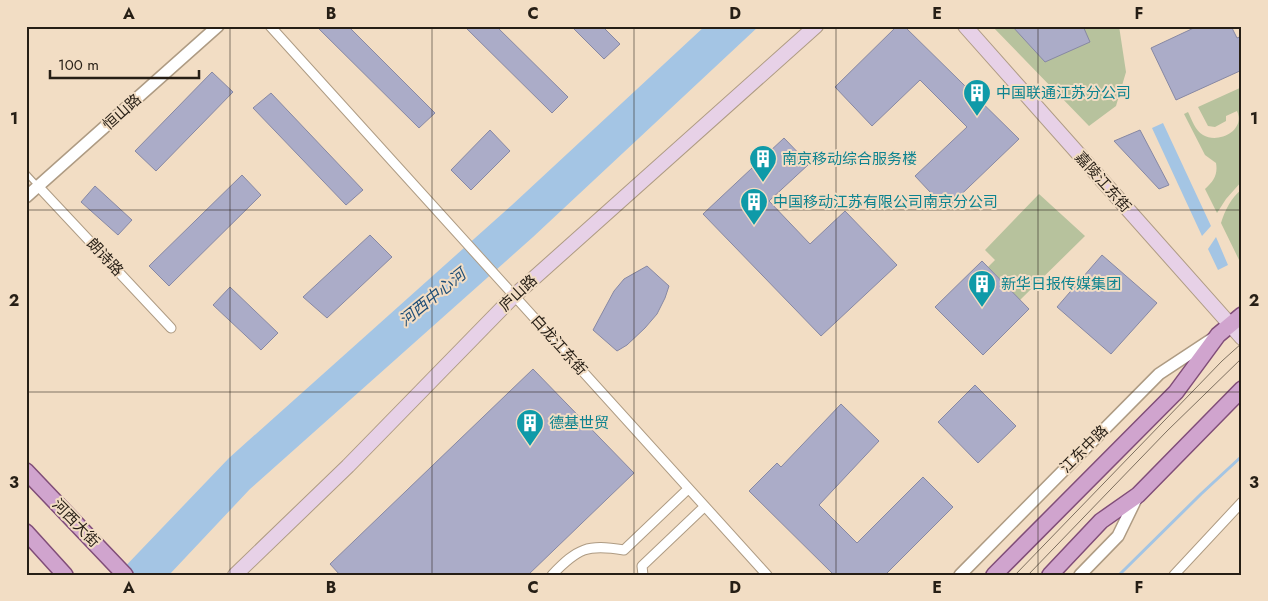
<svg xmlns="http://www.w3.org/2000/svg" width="1268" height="601" viewBox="0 0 1268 601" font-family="Jost,'Noto Sans SC',sans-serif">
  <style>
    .green { fill: #b7c29d }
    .water { fill: #a4c5e4 }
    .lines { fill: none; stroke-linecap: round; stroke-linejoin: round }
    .stream { stroke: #a4c5e4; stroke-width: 3 }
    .building { fill: #abacc8; stroke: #8788a3 }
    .service-casing { stroke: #ae9b83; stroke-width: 7 }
    .minor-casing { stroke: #ae9b83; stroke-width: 11 }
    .tertiary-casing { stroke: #ae9b83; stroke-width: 14 }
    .secondary-casing { stroke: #ae9b83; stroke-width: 16 }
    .primary-casing { stroke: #804d78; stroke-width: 18 }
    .service { stroke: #fff; stroke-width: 4.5 }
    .minor { stroke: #fff; stroke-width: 9 }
    .tertiary { stroke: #fff; stroke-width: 11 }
    .secondary { stroke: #e7d1e7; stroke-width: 14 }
    .primary { stroke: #d0a4ce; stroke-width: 15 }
    .tram { stroke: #7d6f5f; stroke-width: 1 }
    .grid { fill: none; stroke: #261e15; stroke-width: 1; stroke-opacity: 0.55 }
    .labels { text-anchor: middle; stroke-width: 4; stroke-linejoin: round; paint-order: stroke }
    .culture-label { font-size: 15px; fill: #0d838f; stroke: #f2ddc4; text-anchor: start }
    .street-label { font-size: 15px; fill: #261e15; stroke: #f2ddc4 }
    .water-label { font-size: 16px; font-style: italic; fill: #1e4e77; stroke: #f2ddc4 }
    .neatline { fill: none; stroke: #261e15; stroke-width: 2 }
    .grid-label { font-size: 16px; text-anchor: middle; font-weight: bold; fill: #261e15 }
  </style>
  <rect width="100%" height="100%" fill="#f2ddc4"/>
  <path class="green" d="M992 26H1119L1126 72 1116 106 1089 126Z
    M1242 87V181L1226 199 1217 213 1205 189C1214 181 1218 174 1216 163L1205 155 1184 114 1188 112C1192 120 1195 130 1203 135 1218 144 1246 131 1237 111L1226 116V121L1215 127 1208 126 1198 107Z
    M1242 189V266L1221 223C1225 210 1231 198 1242 189Z
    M1039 194 1085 236 1020 300 988 267 995 260 985 250Z"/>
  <path class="water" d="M705 26H759L533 237 250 489 169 575H117L229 458 512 205Z
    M1163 123 1211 226 1202 236 1152 128Z
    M1216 237 1228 265 1218 270 1208 249Z"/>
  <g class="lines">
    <path class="stream" d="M1119 575 1201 494 1242 456"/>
  </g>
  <path class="building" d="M316 26H348L435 113 419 128Z
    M464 26H496L568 97 552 113Z
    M571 26H602L620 44 604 59Z
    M897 26H904L1019 139 946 209 915 176 967 127 920 80 872 126 835 87Z
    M1012 26H1083L1090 42 1045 62Z
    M1198 26H1231L1237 38 1242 36V70L1176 100 1151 48Z
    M212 72 233 92 156 171 135 151Z
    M271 93 363 190 346 205 253 108Z
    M490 130 510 151 471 190 451 170Z
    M1140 130 1169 185 1159 189 1114 141Z
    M784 138 809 164 769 201 810 244 845 211 897 265 821 336 703 214Z
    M242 175 261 195 169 286 149 266Z
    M95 186 132 220 118 235 81 202Z
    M370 235 392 257 327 318 303 297Z
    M1102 255 1157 303 1111 354 1057 307Z
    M982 261 1029 309 983 355 935 307Z
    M647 266 669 286 665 298 657 314 645 328 627 345 617 351 593 330 614 291 624 279Z
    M230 287 278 333 261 350 213 305Z
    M533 369 634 473 528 575H340L330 564Z
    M975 385 1016 426 978 463 938 422Z
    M841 404 879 441 819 505 857 543 923 477 953 507 885 575H834L749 491 777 463 781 467Z"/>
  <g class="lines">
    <defs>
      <path id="service" d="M26 173 37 185"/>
      <path id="minor" d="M270 26 767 575
        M38 186 171 328
        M552 575C578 548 587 544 624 550L688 489
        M643 575 642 566 704 507
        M1174 575 1242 502"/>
      <path id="tertiary" d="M26 197 218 26
        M960 575 1159 374 1212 339
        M1080 575 1118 536 1137 497"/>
      <path id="secondary" d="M965 26 1242 338
        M235 575 348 466 515 295 816 26"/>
      <path id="primary" d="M26 471 125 575
        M26 532 65 575
        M994 575 1176 392 1218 335 1242 315
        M1050 575 1101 521 1138 495 1242 389"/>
    </defs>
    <use href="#service" class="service-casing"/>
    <use href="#minor" class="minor-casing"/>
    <use href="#tertiary" class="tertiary-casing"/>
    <use href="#secondary" class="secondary-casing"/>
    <use href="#primary" class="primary-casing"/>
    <use href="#service" class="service"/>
    <use href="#minor" class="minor"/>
    <use href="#tertiary" class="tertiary"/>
    <use href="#secondary" class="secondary"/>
    <use href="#primary" class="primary"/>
    <path class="tram" d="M1015 575 1222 361 1242 343
      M1028 575 1167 431 1242 358"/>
  </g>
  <path class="grid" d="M230 26V575M432 26V575M634 26V575M836 26V575M1038 26V575M26 210H1242M26 392H1242"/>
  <defs>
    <symbol id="building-pin" viewBox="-11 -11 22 30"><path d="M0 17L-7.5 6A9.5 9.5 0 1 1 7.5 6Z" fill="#0f9aa8" stroke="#f2ddc4"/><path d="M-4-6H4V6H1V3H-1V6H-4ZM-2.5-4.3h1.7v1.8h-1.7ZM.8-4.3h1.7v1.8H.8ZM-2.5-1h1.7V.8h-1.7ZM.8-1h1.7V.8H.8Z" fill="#fff"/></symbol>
  </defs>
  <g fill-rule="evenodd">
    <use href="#building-pin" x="961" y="77" width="32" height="43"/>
    <use href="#building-pin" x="747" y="143" width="32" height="43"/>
    <use href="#building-pin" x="738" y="186" width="32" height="43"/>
    <use href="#building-pin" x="966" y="268" width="32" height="43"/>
    <use href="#building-pin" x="514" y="407" width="32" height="43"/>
  </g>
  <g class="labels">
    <g class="culture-label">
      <text x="996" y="98">中国联通江苏分公司</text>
      <text x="782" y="164">南京移动综合服务楼</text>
      <text x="773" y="207">中国移动江苏有限公司南京分公司</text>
      <text x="1001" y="289">新华日报传媒集团</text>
      <text x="549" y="428">德基世贸</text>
    </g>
    <g class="street-label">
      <text transform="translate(122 112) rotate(-42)" y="5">恒山路</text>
      <text transform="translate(1103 182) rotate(48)" y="5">嘉陵江东街</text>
      <text transform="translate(105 257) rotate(47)" y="5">朗诗路</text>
      <text transform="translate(518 293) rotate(-43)" y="5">庐山路</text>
      <text transform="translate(559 345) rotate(48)" y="5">白龙江东街</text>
      <text transform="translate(1084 449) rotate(-45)" y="5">江东中路</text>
      <text transform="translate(76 523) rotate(46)" y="5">河西大街</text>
    </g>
    <g class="water-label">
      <text transform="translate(432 297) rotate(-39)" y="6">河西中心河</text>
    </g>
  </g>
  <rect width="1268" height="601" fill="none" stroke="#f2ddc4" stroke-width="55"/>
  <path d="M50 70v8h149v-8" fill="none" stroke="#261e15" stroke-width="2.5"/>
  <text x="58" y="70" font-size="15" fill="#261e15" stroke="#f2ddc4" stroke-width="4" paint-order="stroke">100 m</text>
  <rect x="28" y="28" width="1212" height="546" class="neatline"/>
  <g class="grid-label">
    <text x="129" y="19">A</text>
    <text x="331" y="19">B</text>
    <text x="533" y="19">C</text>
    <text x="735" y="19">D</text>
    <text x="937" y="19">E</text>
    <text x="1139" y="19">F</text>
    <text x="14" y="124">1</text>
    <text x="1254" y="124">1</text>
    <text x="14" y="306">2</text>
    <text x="1254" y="306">2</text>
    <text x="14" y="488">3</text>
    <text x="1254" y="488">3</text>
    <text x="129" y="593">A</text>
    <text x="331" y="593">B</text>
    <text x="533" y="593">C</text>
    <text x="735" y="593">D</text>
    <text x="937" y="593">E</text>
    <text x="1139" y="593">F</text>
  </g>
</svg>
